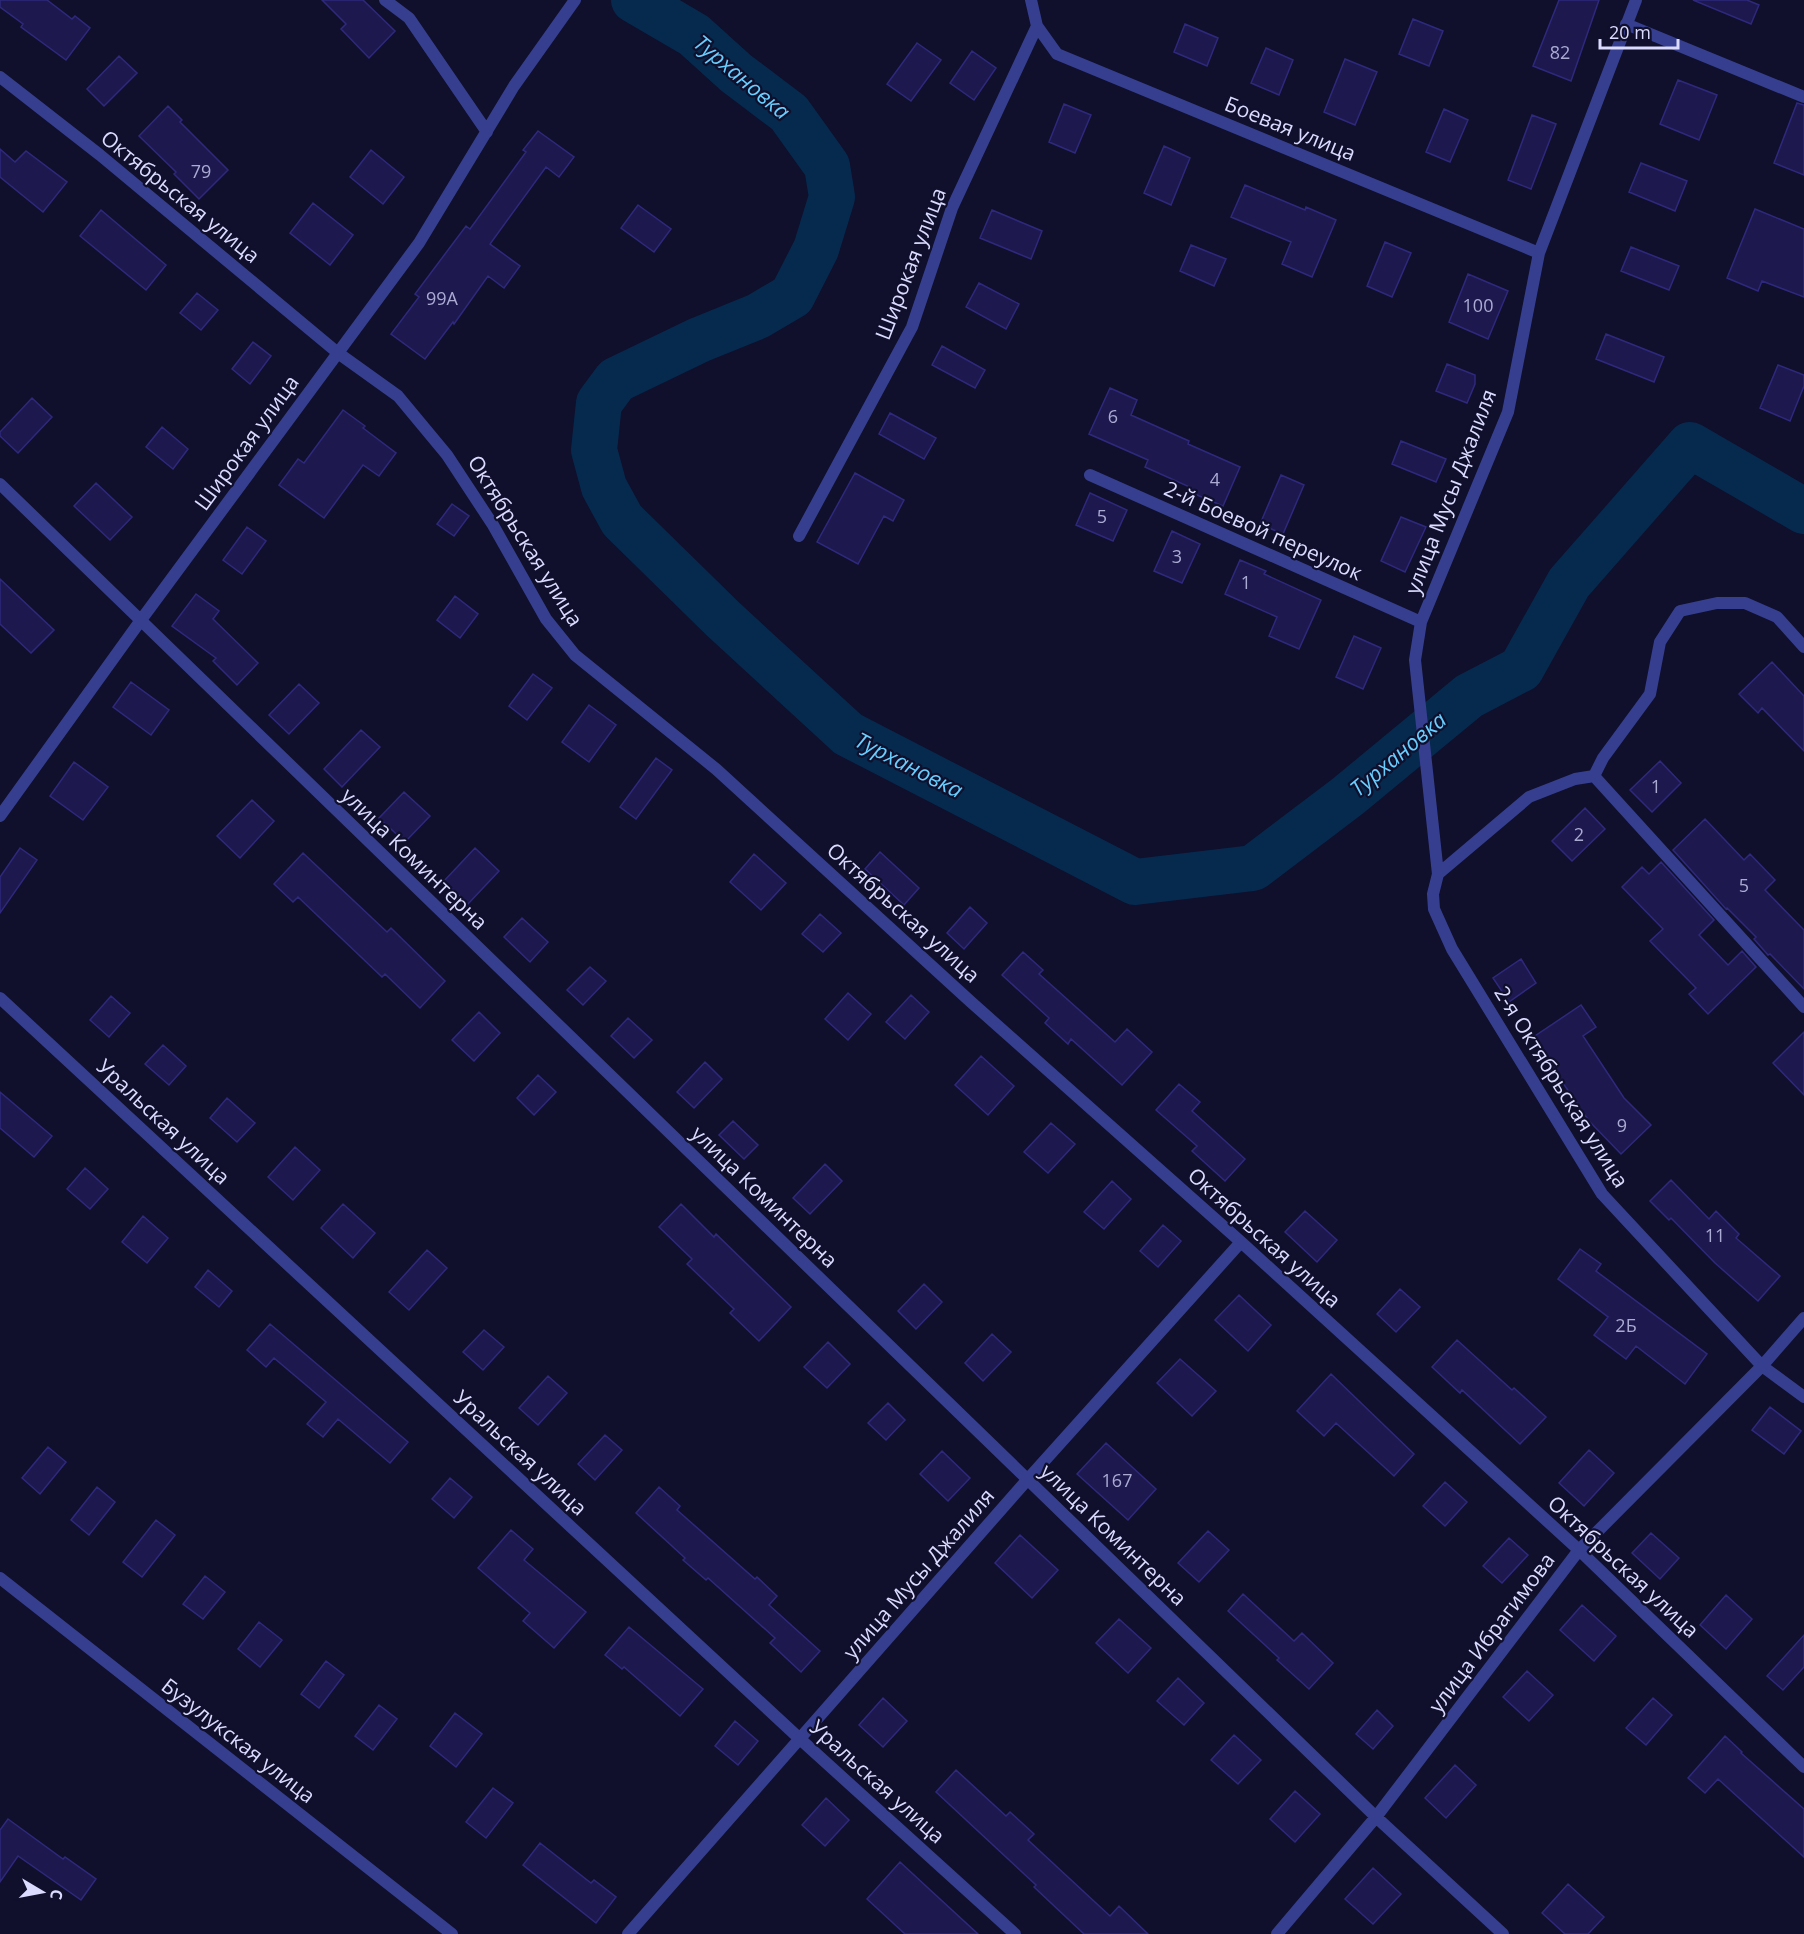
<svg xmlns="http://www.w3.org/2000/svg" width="1804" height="1934" viewBox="0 0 1804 1934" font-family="'Open Sans',sans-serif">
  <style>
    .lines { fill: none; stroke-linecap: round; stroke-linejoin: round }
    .river { stroke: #062a4e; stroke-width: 46 }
    .building { fill: #1d194f; stroke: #2e297d; stroke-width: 1.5 }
    .street { stroke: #363f8f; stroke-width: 12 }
    .labels { text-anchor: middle; stroke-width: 4.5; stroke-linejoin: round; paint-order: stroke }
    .number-label { font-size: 18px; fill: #abaad3 }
    .street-label { font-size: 21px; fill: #dadbff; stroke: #100f2c }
    .water-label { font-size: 22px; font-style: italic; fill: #68ceff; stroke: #100f2c }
  </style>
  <rect width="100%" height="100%" fill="#100f2c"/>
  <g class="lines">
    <path class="river" d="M634 0 694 35 736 73 789 113 827 166 832 197 816 249 792 296 758 316 699 340 616 380 599 403 594 450 604 487 622 520 723 619 848 734 1135 882 1253 868 1348 796 1469 696 1521 669 1569 583 1690 445 1804 511"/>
  </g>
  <path class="building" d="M0 0H47L72 19 75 16 90 28 66 60 21 27 23 24 0 7Z
    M322 0H363L395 31 369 58 341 29 346 24Z
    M1559 0H1599L1571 81 1533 66Z
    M1693 0H1747L1759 5 1751 24Z
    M1413 19 1443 31 1429 66 1399 54Z
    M1185 24 1218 38 1207 66 1174 52Z
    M917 43 941 60 911 101 887 84Z
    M1266 48 1293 60 1279 95 1251 83Z
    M972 51 996 68 974 100 950 83Z
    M119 56 137 73 104 106 87 89Z
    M1345 59 1377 72 1355 125 1324 112Z
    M1678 80 1717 95 1699 140 1660 124Z
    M1797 103 1804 105V175L1774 163Z
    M1064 104 1091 115 1075 153 1049 142Z
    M168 106 182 120 180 122 228 170 199 199 174 174 176 172 139 136Z
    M1444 109 1468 120 1450 162 1426 152Z
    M1532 115 1556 124 1531 189 1508 180Z
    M538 131 574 157 559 177 546 167 490 244 520 266 504 288 488 276 454 324 453 322 425 359 391 334 419 297 415 294 466 226 470 229 526 152 523 150Z
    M1164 146 1190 158 1171 205 1144 193Z
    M0 149 15 162 26 151 67 182 43 212 0 177Z
    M371 150 404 177 383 204 350 177Z
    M1641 163 1687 181 1675 211 1629 192Z
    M1245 185 1305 210 1306 207 1336 220 1312 277 1282 264 1291 242 1231 217Z
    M313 203 353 235 330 265 290 233Z
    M638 205 671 229 654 252 621 228Z
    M1755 209 1804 229V297L1762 281 1758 291 1727 278Z
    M101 210 166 265 146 290 80 236Z
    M992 210 1042 231 1031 259 980 238Z
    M1385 242 1411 253 1392 297 1367 286Z
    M1191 245 1226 259 1214 286 1180 271Z
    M1631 247 1679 266 1669 290 1621 271Z
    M1468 274 1508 291 1488 339 1449 322Z
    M979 283 1019 304 1006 329 966 307Z
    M197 293 218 310 201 330 180 313Z
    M1606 334 1664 357 1654 382 1596 359Z
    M253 342 271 356 250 384 232 369Z
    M942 346 985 370 975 388 932 365Z
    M1447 364 1475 375V384L1467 403 1436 391Z
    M1778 365 1804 375V386L1790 421 1760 408Z
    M1110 388 1137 400 1131 415 1189 441 1188 444 1240 467 1223 506 1190 492 1192 488 1145 467 1148 460 1089 434Z
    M32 398 52 417 18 453 0 436V432Z
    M343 410 365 426 363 428 396 453 379 476 363 465 324 518 279 485 298 459 304 463Z
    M890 413 936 438 924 459 879 434Z
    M162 427 188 449 173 469 146 447Z
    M1401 441 1446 459 1436 482 1392 464Z
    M855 473 904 500 893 521 884 516 858 564 817 542Z
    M1281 475 1304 485 1283 534 1260 524Z
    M96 483 132 517 110 540 74 506Z
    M1090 493 1127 510 1113 541 1076 525Z
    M452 504 469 516 454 536 437 524Z
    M1401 517 1426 527 1405 572 1381 561Z
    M247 527 266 541 242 574 223 560Z
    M1172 531 1200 544 1182 583 1154 571Z
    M1240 560 1266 571 1264 574 1321 600 1299 649 1269 636 1277 617 1225 594Z
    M0 579 54 630 31 653 0 624Z
    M196 594 219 611 213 619 258 663 237 685 213 661 216 658 172 626Z
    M455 596 478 614 460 638 437 620Z
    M1354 636 1381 648 1363 689 1336 677Z
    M1772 662 1804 696V751L1762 708 1758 713 1739 694Z
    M533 674 552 688 527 720 509 706Z
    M131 682 169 710 151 735 113 707Z
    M299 684 319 703 289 734 269 715Z
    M589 705 616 725 589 762 562 742Z
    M361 730 380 747 342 787 324 769Z
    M656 758 672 770 636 819 620 807Z
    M1660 761 1681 783 1652 812 1630 790Z
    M74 762 108 787 83 820 50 796Z
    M404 792 430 816 405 842 379 818Z
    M252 800 274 821 240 858 217 836Z
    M1585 808 1605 829 1572 861 1552 841Z
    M1705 819 1744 860 1750 854 1775 880 1765 890 1804 930V989L1770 954 1768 955 1754 939 1756 937 1727 908 1726 909 1673 850Z
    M20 848 37 860 0 913V877Z
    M475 848 499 871 468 904 444 881Z
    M880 852 919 888 904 905 865 869Z
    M303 853 387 932 391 928 445 981 420 1008 385 974 382 977 298 897 293 902 274 884Z
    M754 854 786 883 761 910 730 882Z
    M1661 862 1714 920 1699 935 1728 965 1742 951 1756 967 1708 1014 1689 994 1696 988 1650 941 1663 929 1622 887 1642 867 1649 874Z
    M970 907 987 923 964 949 947 933Z
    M820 914 841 933 823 952 802 934Z
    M522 918 548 942 530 962 504 937Z
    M1023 952 1043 970 1039 974 1115 1042 1127 1029 1152 1052 1122 1085 1071 1039 1068 1044 1045 1023 1049 1018 1002 975Z
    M1521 959 1536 983 1509 1002 1493 978Z
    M590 967 606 981 583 1005 567 990Z
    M848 993 871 1014 848 1040 825 1019Z
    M911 995 929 1012 905 1039 886 1022Z
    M111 996 130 1013 109 1037 90 1020Z
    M1581 1005 1596 1027 1583 1036 1624 1098 1651 1125 1621 1154 1589 1121 1532 1038Z
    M479 1012 500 1033 474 1061 452 1040Z
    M628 1018 652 1040 634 1058 611 1036Z
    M1804 1032V1095L1773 1063Z
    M163 1045 186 1066 169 1085 145 1064Z
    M981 1056 1014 1086 988 1115 955 1085Z
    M705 1062 722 1079 694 1108 677 1092Z
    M538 1075 556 1092 534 1115 517 1098Z
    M1179 1084 1200 1102 1192 1111 1245 1159 1225 1181 1192 1151 1197 1146 1156 1110Z
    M0 1092 52 1136 34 1157 0 1128Z
    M227 1098 255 1123 237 1142 210 1118Z
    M733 1121 758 1145 744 1159 719 1135Z
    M1051 1123 1075 1144 1048 1173 1024 1152Z
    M295 1147 320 1170 293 1200 268 1177Z
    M825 1164 842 1181 810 1214 793 1198Z
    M85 1168 108 1189 90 1209 67 1189Z
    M1671 1180 1709 1219 1716 1211 1739 1234 1736 1238 1780 1276 1758 1301 1715 1263 1671 1218 1669 1220 1650 1201Z
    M1112 1181 1131 1199 1104 1229 1084 1212Z
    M343 1204 375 1233 353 1258 321 1228Z
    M681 1204 714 1237 716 1234 791 1307 759 1341 730 1313 734 1309 687 1264 692 1259 659 1227Z
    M1305 1211 1337 1240 1317 1262 1285 1232Z
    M143 1216 168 1238 147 1263 122 1242Z
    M1163 1225 1181 1241 1158 1267 1140 1251Z
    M1580 1249 1601 1264 1596 1271 1707 1354 1685 1384 1636 1346 1626 1359 1594 1335 1608 1317 1558 1279Z
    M427 1250 447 1268 409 1310 389 1292Z
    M208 1270 232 1291 219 1307 195 1287Z
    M924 1284 942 1302 916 1329 898 1311Z
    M1400 1289 1420 1307 1396 1332 1377 1314Z
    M1239 1295 1271 1325 1248 1351 1215 1320Z
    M270 1324 408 1442 390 1463 338 1419 323 1437 307 1424 326 1402 274 1358 266 1367 247 1350Z
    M484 1330 504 1347 483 1370 463 1352Z
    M992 1334 1011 1352 983 1381 965 1363Z
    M1457 1340 1512 1390 1514 1388 1546 1417 1520 1444 1462 1390 1460 1393 1432 1367Z
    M828 1342 850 1364 827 1388 804 1367Z
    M1180 1359 1216 1391 1192 1416 1157 1383Z
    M1331 1374 1414 1454 1394 1476 1336 1423 1324 1436 1297 1411Z
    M548 1376 567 1393 538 1425 519 1408Z
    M888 1403 905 1420 886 1440 868 1423Z
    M1770 1407 1801 1431 1784 1454 1752 1430Z
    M605 1435 622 1450 595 1480 578 1464Z
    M1106 1443 1156 1489 1128 1520 1077 1474Z
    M48 1447 66 1462 40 1494 22 1478Z
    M1589 1450 1614 1473 1584 1506 1559 1483Z
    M942 1451 970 1478 948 1501 920 1474Z
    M450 1478 472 1497 454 1518 432 1499Z
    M1445 1482 1467 1502 1445 1526 1423 1506Z
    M97 1487 115 1502 89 1535 71 1520Z
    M659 1487 680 1506 677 1510 755 1579 757 1577 777 1596 769 1605 820 1651 801 1672 770 1643 775 1638 708 1578 706 1580 683 1560 685 1558 636 1513Z
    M156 1520 175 1535 142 1577 123 1562Z
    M511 1530 533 1549 524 1560 586 1612 554 1648 523 1621 530 1613 478 1568Z
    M1208 1531 1229 1550 1199 1582 1178 1563Z
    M1651 1533 1679 1558 1660 1579 1632 1553Z
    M1020 1535 1058 1570 1032 1598 995 1563Z
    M1509 1538 1528 1555 1502 1583 1483 1566Z
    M205 1576 225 1592 203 1619 183 1604Z
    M1243 1594 1294 1641 1302 1633 1333 1663 1309 1689 1277 1660 1279 1658 1228 1611Z
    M1726 1595 1752 1619 1726 1649 1700 1625Z
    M1582 1605 1616 1636 1594 1661 1560 1630Z
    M1119 1619 1151 1648 1128 1673 1096 1643Z
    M259 1622 282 1640 260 1667 238 1649Z
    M629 1627 703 1689 680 1716 624 1667 622 1669 605 1655Z
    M1804 1635V1667L1783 1690 1767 1676Z
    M326 1661 344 1675 319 1708 301 1694Z
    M1527 1671 1553 1695 1529 1721 1503 1697Z
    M1178 1678 1204 1703 1184 1725 1157 1701Z
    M883 1698 907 1721 883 1747 859 1725Z
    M1653 1698 1672 1715 1646 1745 1626 1728Z
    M379 1705 397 1719 373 1750 355 1736Z
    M1377 1710 1393 1726 1373 1749 1356 1734Z
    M455 1713 482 1734 456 1767 430 1746Z
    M735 1721 758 1741 738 1765 715 1746Z
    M1234 1735 1261 1760 1238 1784 1211 1760Z
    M1725 1736 1742 1752 1741 1753 1804 1809V1857L1718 1779 1705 1793 1688 1778Z
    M1455 1765 1476 1785 1446 1818 1425 1798Z
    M956 1770 1006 1816 1010 1812 1034 1834 1028 1840 1110 1916 1119 1906 1148 1934H1084L1034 1887 1036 1885 936 1792Z
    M493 1788 513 1803 486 1838 466 1822Z
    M1295 1791 1320 1814 1295 1842 1270 1819Z
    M826 1798 849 1820 825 1846 802 1825Z
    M8 1819 63 1859 65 1857 96 1879 81 1900 18 1856 0 1882V1830Z
    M540 1843 591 1883 594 1880 616 1897 596 1923 523 1865Z
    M900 1862 927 1887 978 1934H905L867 1899Z
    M1373 1868 1401 1894 1373 1924 1345 1899Z
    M1568 1884 1604 1917 1588 1934H1565L1542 1913Z"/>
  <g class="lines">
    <path class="street" d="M385 0 409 18 487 132
      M1626 24 1804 97
      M1037 26 1057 54 1539 253
      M0 77 100 155 338 353 398 396 447 455 493 525 546 619 575 655 716 769 971 1002 1241 1242 1579 1550 1804 1767
      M1090 475 1421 622
      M0 484 1376 1817 1503 1934
      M799 536 912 327 952 208 1037 26 1031 0
      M1804 647 1777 617 1745 603H1717L1680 611 1660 642 1650 694 1603 758 1594 776 1575 779 1529 797 1438 874 1433 894 1434 909 1452 949 1602 1194 1762 1366 1804 1397
      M1594 776 1804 1007
      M0 816 141 620 419 243 514 86 575 0
      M1438 874 1415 660 1421 622 1508 412 1539 253 1636 0
      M0 998 800 1739 1015 1934
      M0 1578 452 1934
      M628 1934 1028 1479 1241 1242
      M1277 1934 1376 1817 1579 1550 1762 1366 1804 1318"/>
  </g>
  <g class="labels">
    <g class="number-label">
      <text x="1560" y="59">82</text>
      <text x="201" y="178">79</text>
      <text x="442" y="305">99А</text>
      <text x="1478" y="312">100</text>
      <text x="1113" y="423">6</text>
      <text x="1215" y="486">4</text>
      <text x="1102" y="523">5</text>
      <text x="1177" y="563">3</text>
      <text x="1246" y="589">1</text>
      <text x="1656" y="793">1</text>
      <text x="1579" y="841">2</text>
      <text x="1744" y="892">5</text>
      <text x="1622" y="1132">9</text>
      <text x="1715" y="1242">11</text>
      <text x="1626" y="1332">2Б</text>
      <text x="1117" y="1487">167</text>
    </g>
    <g class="street-label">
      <text transform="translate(1290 129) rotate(22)" y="7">Боевая улица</text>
      <text transform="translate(180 197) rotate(39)" y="7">Октябрьская улица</text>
      <text transform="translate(911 264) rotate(-69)" y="7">Широкая улица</text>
      <text transform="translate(247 443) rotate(-54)" y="7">Широкая улица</text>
      <text transform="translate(1451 492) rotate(-69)" y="7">улица Мусы Джалиля</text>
      <text transform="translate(1263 531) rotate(24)" y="7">2-й Боевой переулок</text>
      <text transform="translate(525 541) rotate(58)" y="7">Октябрьская улица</text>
      <text transform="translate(414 859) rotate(44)" y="7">улица Коминтерна</text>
      <text transform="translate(903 913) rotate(42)" y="7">Октябрьская улица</text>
      <text transform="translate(1561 1087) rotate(58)" y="7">2-я Октябрьская улица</text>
      <text transform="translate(163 1122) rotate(43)" y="7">Уральская улица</text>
      <text transform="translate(764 1197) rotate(44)" y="7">улица Коминтерна</text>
      <text transform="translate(1264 1238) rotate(42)" y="7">Октябрьская улица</text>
      <text transform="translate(520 1453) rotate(43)" y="7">Уральская улица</text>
      <text transform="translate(1113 1535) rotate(44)" y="7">улица Коминтерна</text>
      <text transform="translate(1623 1567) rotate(43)" y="7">Октябрьская улица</text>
      <text transform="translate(919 1574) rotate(-49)" y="7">улица Мусы Джалиля</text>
      <text transform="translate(1492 1633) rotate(-53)" y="7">улица Ибрагимова</text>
      <text transform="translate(238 1741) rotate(38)" y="7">Бузулукская улица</text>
      <text transform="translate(877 1782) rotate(42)" y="7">Уральская улица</text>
    </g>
    <g class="water-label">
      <text transform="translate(742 77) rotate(40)" y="8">Турхановка</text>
      <text transform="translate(1398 754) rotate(-40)" y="8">Турхановка</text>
      <text transform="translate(909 765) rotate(27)" y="8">Турхановка</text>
    </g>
  </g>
  <g transform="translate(42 1892) rotate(100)" stroke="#100f2c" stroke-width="4.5" paint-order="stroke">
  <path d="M0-4.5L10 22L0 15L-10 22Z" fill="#dadbff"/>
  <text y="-9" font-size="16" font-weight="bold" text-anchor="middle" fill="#dadbff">С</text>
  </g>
  <path d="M1600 39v9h78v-9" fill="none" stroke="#dadbff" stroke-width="3"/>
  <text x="1609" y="39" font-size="18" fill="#dadbff" stroke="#100f2c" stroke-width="4.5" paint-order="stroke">20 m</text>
</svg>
